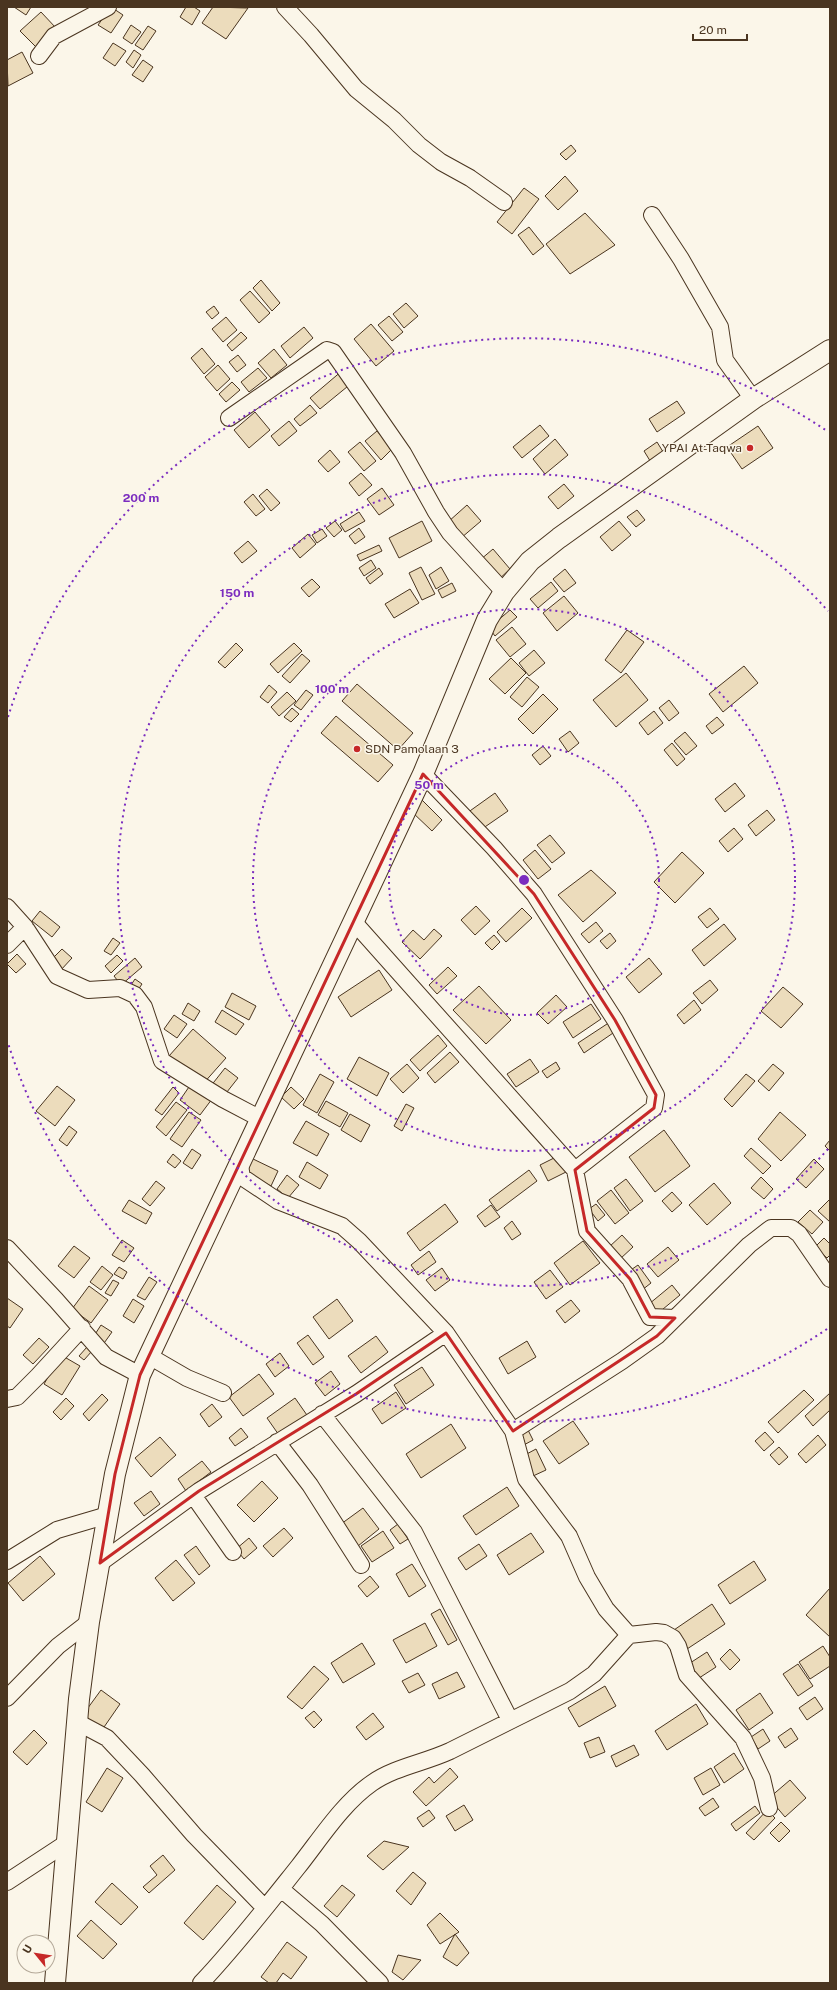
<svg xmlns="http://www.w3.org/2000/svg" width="837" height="1990" viewBox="0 0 837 1990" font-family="'Public Sans',sans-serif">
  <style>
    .building { fill: #ecdcbc; stroke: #4a3520 }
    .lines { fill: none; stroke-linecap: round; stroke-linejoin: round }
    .minor-casing { stroke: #4a3520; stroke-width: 18 }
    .tertiary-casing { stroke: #4a3520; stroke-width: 22 }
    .minor { stroke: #fbf6e9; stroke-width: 16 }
    .tertiary { stroke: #fbf6e9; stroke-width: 20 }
    .marked { fill: none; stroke: #c62828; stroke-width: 3; stroke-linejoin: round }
    .ring { fill: none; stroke: #7b2cbf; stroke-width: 2; stroke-dasharray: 2 4 }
    .poi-dot { fill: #c62828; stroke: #fbf6e9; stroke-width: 1.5 }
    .labels { text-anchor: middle; stroke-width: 3; stroke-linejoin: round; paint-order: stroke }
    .poi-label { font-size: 12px; fill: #4a3520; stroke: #fbf6e9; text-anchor: end }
    .centre { fill: #7b2cbf; stroke: #fbf6e9; stroke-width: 2 }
    .ring-label { font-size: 12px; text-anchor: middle; font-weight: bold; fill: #7b2cbf; stroke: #fbf6e9; stroke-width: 3; stroke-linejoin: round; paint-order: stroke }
  </style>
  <rect width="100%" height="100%" fill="#fbf6e9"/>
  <path class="building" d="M14 7H31L26 15Z
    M111 7 123 15 111 33 98 25Z
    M186 7H194L200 11 192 25 180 17Z
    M213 7 248 8 226 39 202 23Z
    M41 12 56 28 36 47 20 31Z
    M131 25 141 32 132 44 123 38Z
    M148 26 156 31 143 50 135 45Z
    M113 43 126 51 115 66 103 58Z
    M134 50 141 55 133 68 126 62Z
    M22 52 33 73 8 86 7 60Z
    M143 60 153 67 143 82 132 75Z
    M571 145 576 151 566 160 560 154Z
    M565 176 578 191 558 210 545 196Z
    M524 188 539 199 512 234 497 222Z
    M585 213 615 245 570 274 546 244Z
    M529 227 544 246 533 255 518 235Z
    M261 280 280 303 272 311 253 288Z
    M250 291 270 313 259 323 240 300Z
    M406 303 418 316 404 328 393 314Z
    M214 306 219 313 212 319 206 312Z
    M389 316 403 332 392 341 378 325Z
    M226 317 237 330 223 342 212 329Z
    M371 324 394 351 376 366 354 339Z
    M304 327 313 338 290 358 281 346Z
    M241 332 247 338 232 351 227 345Z
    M202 348 215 364 204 374 191 358Z
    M274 349 287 365 271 378 258 363Z
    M238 355 246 365 237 372 229 362Z
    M218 365 230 379 217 391 205 377Z
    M258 368 267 378 249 392 241 382Z
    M343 370 353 382 320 409 310 398Z
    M232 382 240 390 226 402 219 394Z
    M677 401 685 413 657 432 649 419Z
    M310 405 317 413 300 426 294 419Z
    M255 412 270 430 249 448 234 430Z
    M289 421 297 431 279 446 271 436Z
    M540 425 549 436 522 458 513 447Z
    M758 426 773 448 742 469 727 447Z
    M377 431 392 449 381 460 365 441Z
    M555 439 568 455 545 474 533 459Z
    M360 442 376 461 364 471 348 452Z
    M657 442 665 455 652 464 644 451Z
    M330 450 340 462 328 472 318 461Z
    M361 473 372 485 359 496 349 483Z
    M564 484 574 496 558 509 548 497Z
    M382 488 394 505 379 515 367 499Z
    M267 489 280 503 271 511 259 496Z
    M253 494 265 509 256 516 244 502Z
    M467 505 481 521 461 538 448 522Z
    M637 510 645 520 636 527 627 517Z
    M359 512 365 521 345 532 340 524Z
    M335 521 342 530 334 537 326 528Z
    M422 521 432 541 399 558 389 538Z
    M619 521 631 535 612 551 600 537Z
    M359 528 365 537 355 544 349 536Z
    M322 529 327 536 317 543 312 535Z
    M308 534 316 544 300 558 292 548Z
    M248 541 257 551 242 563 234 553Z
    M379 545 382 551 360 561 357 555Z
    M493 549 510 569 497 581 480 560Z
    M371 560 376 568 364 576 359 568Z
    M421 567 435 594 422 600 409 573Z
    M441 567 449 581 436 589 429 575Z
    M379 568 383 574 370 584 366 578Z
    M565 569 576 583 564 592 553 579Z
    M312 579 320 587 309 597 301 588Z
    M551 582 558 591 538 608 530 599Z
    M452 583 456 591 442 598 438 590Z
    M410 589 419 603 394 618 385 604Z
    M564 596 578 613 557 631 543 613Z
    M510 610 517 617 495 636 489 628Z
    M512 627 526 644 510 657 496 640Z
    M627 630 644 642 621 673 605 660Z
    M236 643 243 650 225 668 218 662Z
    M294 643 302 651 278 673 270 664Z
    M534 650 545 663 529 676 519 663Z
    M302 654 310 661 290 683 282 676Z
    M511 658 526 673 505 694 489 679Z
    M744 666 758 683 723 712 709 694Z
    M626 673 648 700 616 727 593 700Z
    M527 677 539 687 522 707 510 697Z
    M357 684 413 733 398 750 342 701Z
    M269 685 277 692 268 703 260 697Z
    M306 690 313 695 301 710 294 705Z
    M287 692 296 701 279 716 271 707Z
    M543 694 558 709 533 734 518 719Z
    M669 700 679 713 669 721 659 708Z
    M292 708 299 714 291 722 284 717Z
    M654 711 663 723 648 735 639 723Z
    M336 716 393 765 378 782 321 733Z
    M717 717 724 725 712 734 706 726Z
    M570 731 579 743 568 752 559 739Z
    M685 732 697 746 686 755 674 741Z
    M672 743 685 759 677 766 664 750Z
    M543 746 551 756 540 765 532 755Z
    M735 783 745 796 725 812 715 799Z
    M495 793 508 811 479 831 467 813Z
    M421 799 442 820 432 831 411 811Z
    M767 810 775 820 756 836 748 825Z
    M734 828 743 839 728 852 719 841Z
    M550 835 565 853 552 863 537 845Z
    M535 850 551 869 538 879 523 860Z
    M682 852 704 873 675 903 654 882Z
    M591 870 616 893 583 922 558 895Z
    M476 906 490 921 475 935 461 920Z
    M522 908 532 918 506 942 497 932Z
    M710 908 719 919 707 928 698 917Z
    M40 911 60 927 52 937 32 921Z
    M596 922 603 931 589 943 581 934Z
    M724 924 736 939 704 966 692 950Z
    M434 929 442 936 420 959 402 942 413 930 424 940Z
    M610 933 616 941 607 949 600 941Z
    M494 935 500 942 492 950 485 943Z
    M113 938 120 943 111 955 104 951Z
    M62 949 72 958 60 971 50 961Z
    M17 954 26 964 16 973 7 964Z
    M117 955 123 961 111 973 105 966Z
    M135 958 142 967 121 985 114 976Z
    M649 958 662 974 639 993 626 977Z
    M448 967 457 976 437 994 429 985Z
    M379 970 392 990 351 1017 338 997Z
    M135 979 142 984 136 993 129 988Z
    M710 980 718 990 702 1004 693 993Z
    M479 986 511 1020 486 1044 453 1010Z
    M783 987 803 1004 781 1028 761 1011Z
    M232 993 256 1006 249 1020 225 1007Z
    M556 995 567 1007 548 1024 537 1013Z
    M694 1000 701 1010 684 1024 677 1015Z
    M188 1003 200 1011 194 1021 182 1014Z
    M591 1004 601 1019 573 1038 563 1022Z
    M222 1010 244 1024 236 1035 215 1022Z
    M174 1015 187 1024 177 1038 164 1029Z
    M610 1022 616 1031 584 1053 578 1043Z
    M193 1029 226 1058 202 1085 169 1056Z
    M438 1035 447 1046 420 1071 410 1060Z
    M450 1052 459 1062 435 1083 427 1073Z
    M359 1057 389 1073 377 1096 347 1079Z
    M530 1059 539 1072 516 1087 507 1074Z
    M556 1062 560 1069 547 1078 542 1071Z
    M407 1064 419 1078 403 1093 390 1079Z
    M773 1064 784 1073 769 1091 758 1081Z
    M225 1068 238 1078 223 1097 210 1087Z
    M320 1074 334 1082 317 1113 303 1105Z
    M746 1074 755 1081 732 1107 724 1099Z
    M191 1084 212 1099 200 1115 180 1100Z
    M57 1086 75 1100 55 1126 36 1111Z
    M173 1087 179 1093 162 1115 155 1110Z
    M291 1087 304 1099 294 1109 281 1097Z
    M326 1101 348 1113 340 1127 318 1115Z
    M176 1102 187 1110 166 1136 156 1127Z
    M406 1104 414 1108 402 1131 394 1126Z
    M189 1112 201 1120 182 1147 170 1139Z
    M780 1112 806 1135 781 1161 758 1139Z
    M350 1114 370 1125 361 1142 341 1130Z
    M306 1121 329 1134 317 1156 293 1143Z
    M69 1126 77 1132 67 1146 59 1140Z
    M664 1130 690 1166 655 1192 629 1157Z
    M830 1140V1151L825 1146Z
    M751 1148 771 1166 763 1174 744 1156Z
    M192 1149 201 1155 192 1169 183 1163Z
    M173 1154 181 1161 175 1168 167 1162Z
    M560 1155 568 1171 548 1181 540 1165Z
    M251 1158 278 1171 271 1186 244 1173Z
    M814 1159 824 1169 806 1188 796 1179Z
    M307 1162 328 1175 320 1189 299 1177Z
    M529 1170 537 1181 497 1211 489 1200Z
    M287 1175 299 1185 288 1198 277 1189Z
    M761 1177 773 1189 764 1199 751 1188Z
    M626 1179 643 1201 630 1211 614 1188Z
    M156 1181 165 1188 150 1206 142 1199Z
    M714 1183 731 1203 707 1225 689 1205Z
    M611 1190 629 1213 615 1224 597 1201Z
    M672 1192 682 1203 672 1212 662 1201Z
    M830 1199V1222L818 1211Z
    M129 1200 152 1213 146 1224 122 1211Z
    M445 1204 458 1222 420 1251 407 1233Z
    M596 1204 605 1215 598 1221 589 1209Z
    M491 1205 500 1217 485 1227 477 1216Z
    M810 1210 823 1222 812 1234 798 1222Z
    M512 1221 521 1234 512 1240 504 1228Z
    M622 1235 633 1247 620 1259 609 1247Z
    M824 1238 830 1244V1255L827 1258 815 1247Z
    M122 1240 134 1248 124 1262 112 1255Z
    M583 1241 600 1263 570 1285 554 1263Z
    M74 1246 90 1258 74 1278 58 1266Z
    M668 1247 679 1260 658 1277 647 1264Z
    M429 1251 436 1262 418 1275 411 1265Z
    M638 1265 651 1283 642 1290 628 1272Z
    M102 1266 113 1275 101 1290 90 1282Z
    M119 1267 127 1272 123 1279 114 1274Z
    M442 1268 450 1280 435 1291 426 1280Z
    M550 1270 563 1287 546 1299 534 1282Z
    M149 1277 157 1282 145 1300 137 1296Z
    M113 1280 119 1283 111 1296 105 1293Z
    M672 1285 680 1295 657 1314 649 1304Z
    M89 1286 108 1300 91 1323 72 1309Z
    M7 1298 23 1309 10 1328 7 1326Z
    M133 1299 144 1306 134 1323 123 1316Z
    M337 1299 353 1321 329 1339 313 1317Z
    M571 1300 580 1311 565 1323 556 1311Z
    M101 1325 112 1332 102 1346 92 1339Z
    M308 1335 324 1357 313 1365 297 1343Z
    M376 1336 388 1352 361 1373 348 1356Z
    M39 1338 49 1347 33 1364 23 1355Z
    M527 1341 536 1357 508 1374 499 1358Z
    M87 1347 92 1351 84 1360 79 1356Z
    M280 1353 289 1366 275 1377 266 1364Z
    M61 1355 80 1366 62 1395 44 1384Z
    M422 1367 434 1385 406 1404 394 1385Z
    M331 1371 340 1384 325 1396 315 1383Z
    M259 1374 274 1394 243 1416 229 1397Z
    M804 1390 814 1400 778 1433 768 1422Z
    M396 1392 406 1408 382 1424 372 1409Z
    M830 1393V1410L813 1426 805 1416Z
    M102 1394 108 1400 89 1421 83 1414Z
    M66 1398 74 1406 61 1420 53 1412Z
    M295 1398 309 1418 281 1438 267 1418Z
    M212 1404 222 1417 209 1427 200 1414Z
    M573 1421 589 1444 559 1464 543 1441Z
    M451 1424 466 1448 421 1478 406 1454Z
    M241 1428 248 1437 235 1446 229 1438Z
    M528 1430 533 1440 522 1446 517 1437Z
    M765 1432 774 1442 764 1451 755 1441Z
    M818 1435 826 1445 806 1463 798 1454Z
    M160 1437 176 1455 151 1477 135 1458Z
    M779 1447 788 1457 779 1465 770 1455Z
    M536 1449 546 1470 533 1476 523 1456Z
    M202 1461 211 1472 186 1491 178 1479Z
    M262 1481 278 1498 254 1522 237 1505Z
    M507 1487 519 1506 476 1535 463 1516Z
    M151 1491 160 1504 144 1516 134 1503Z
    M363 1508 379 1529 358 1546 341 1524Z
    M398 1524 408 1539 400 1544 390 1530Z
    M284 1528 293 1538 273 1557 263 1546Z
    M383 1531 394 1548 372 1562 361 1546Z
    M531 1533 544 1552 509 1575 497 1555Z
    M249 1538 257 1548 244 1559 236 1549Z
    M479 1544 487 1556 466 1570 458 1558Z
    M196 1546 210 1566 199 1575 184 1555Z
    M40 1556 55 1574 23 1601 8 1583Z
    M176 1560 195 1583 173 1601 155 1578Z
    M754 1561 766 1580 730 1604 718 1585Z
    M412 1564 426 1586 409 1597 396 1574Z
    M370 1576 379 1587 367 1597 358 1586Z
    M830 1588V1637L806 1615Z
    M712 1604 725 1624 684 1651 671 1632Z
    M440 1609 457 1640 448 1645 431 1614Z
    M425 1623 437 1646 406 1663 393 1640Z
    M362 1643 375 1664 343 1683 331 1663Z
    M823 1646 830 1657V1666L810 1679 799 1662Z
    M730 1649 740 1660 730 1670 720 1659Z
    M707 1652 716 1667 696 1680 687 1665Z
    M798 1664 813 1686 798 1696 783 1674Z
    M314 1666 329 1679 302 1709 287 1697Z
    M457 1672 465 1687 439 1699 432 1684Z
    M418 1673 425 1685 409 1693 402 1681Z
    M605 1686 616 1706 579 1727 568 1708Z
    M101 1690 120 1704 102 1730 82 1716Z
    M760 1693 773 1713 749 1730 736 1710Z
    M815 1697 823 1709 807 1720 799 1708Z
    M696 1704 708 1724 667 1750 655 1731Z
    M314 1711 322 1720 314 1728 305 1718Z
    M373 1713 384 1727 366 1740 356 1727Z
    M791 1728 798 1739 785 1748 778 1737Z
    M763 1729 770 1741 758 1749 751 1737Z
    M34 1730 47 1743 27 1765 13 1752Z
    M599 1737 605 1752 590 1758 584 1743Z
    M634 1745 639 1755 616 1767 611 1756Z
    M734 1753 744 1769 724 1783 714 1767Z
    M107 1768 123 1778 102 1812 86 1802Z
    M450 1768 458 1777 426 1806 413 1792 429 1777 434 1783Z
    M711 1768 720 1785 703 1795 694 1778Z
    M790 1780 806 1798 785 1817 769 1798Z
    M713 1798 719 1807 705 1816 699 1808Z
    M464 1805 473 1820 455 1831 446 1816Z
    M755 1806 760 1813 736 1831 731 1824Z
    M429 1810 435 1818 423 1827 417 1818Z
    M767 1810 775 1818 754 1840 746 1833Z
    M781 1822 790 1831 779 1842 770 1833Z
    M384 1841 409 1847 383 1870 367 1856Z
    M163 1855 175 1870 149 1893 143 1887 157 1875 150 1866Z
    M413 1872 426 1883 411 1905 396 1891Z
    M112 1883 138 1907 121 1925 95 1902Z
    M217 1885 236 1902 203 1940 184 1923Z
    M342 1885 355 1895 337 1917 324 1906Z
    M440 1913 459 1932 440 1944 427 1925Z
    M91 1920 117 1944 103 1959 77 1936Z
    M455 1934 469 1953 457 1966 443 1957Z
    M287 1942 307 1957 291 1979 283 1973 276 1983H269L261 1977Z
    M398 1955 421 1960 403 1980 392 1972Z"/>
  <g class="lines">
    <defs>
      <path id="minor" d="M285 7 311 35 356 89 394 120 419 145 441 162 470 178 504 202
        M39 56 54 36 108 7
        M652 215 681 259 720 327 725 360 753 399
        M229 418 327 350 333 352 403 453 436 512 450 533 504 592
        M423 774 494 848 534 894 615 1020 656 1095 654 1108 575 1170
        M7 907 25 927 57 976 88 990 120 988 135 995 144 1007 162 1061 223 1099 261 1119
        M353 921 575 1170 587 1231 630 1279 650 1317 675 1318
        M7 945 25 927
        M240 1166 242 1177 278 1201 342 1226 359 1241 446 1333 513 1431 526 1479 569 1536 587 1577 606 1609 629 1635 656 1632 664 1633 673 1638 678 1646 687 1675 743 1738 762 1778 769 1808
        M7 1248 56 1300 106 1357 140 1375
        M149 1356 187 1378 223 1393
        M7 1399 17 1397 38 1376 82 1328
        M322 1414 414 1532 510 1720
        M513 1431 622 1361 657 1336 749 1245 771 1228H791L799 1234 830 1279
        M277 1442 310 1485 361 1565
        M193 1495 233 1552
        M7 1561 57 1530 108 1515
        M100 1563 199 1491 356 1394 446 1333
        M7 1698 58 1646 89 1622
        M77 1722 107 1738 142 1775 194 1835 265 1908
        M7 1882 68 1842
        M281 1889 322 1924 380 1983
        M201 1983C236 1946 267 1906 298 1867 321 1838 342 1804 372 1783 395 1767 424 1763 450 1751L570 1691 594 1674 629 1635"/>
      <path id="tertiary" d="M55 1983 79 1699 89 1622 115 1474 140 1375 423 774 487 620 504 592 530 561 559 538 753 399 830 350"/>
    </defs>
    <use href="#minor" class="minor-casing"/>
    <use href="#tertiary" class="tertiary-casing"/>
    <use href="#minor" class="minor"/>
    <use href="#tertiary" class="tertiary"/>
  </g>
  <path class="marked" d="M423 774 534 894 615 1020 656 1095 654 1108 575 1170 587 1231 630 1279 650 1317 675 1318 657 1336 513 1431 446 1333 356 1394 199 1491 100 1563 115 1474 140 1375Z"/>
  <g class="ring">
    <circle cx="524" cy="880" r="135"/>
    <circle cx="524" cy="880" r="271"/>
    <path d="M828 1149A406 406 0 1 1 828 611"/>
    <path d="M827 1329A541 541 0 0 1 8 1043M8 717A541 541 0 0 1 827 431"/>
  </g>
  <g class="poi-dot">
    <circle cx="750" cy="448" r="4"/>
    <circle cx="357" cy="749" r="4"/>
  </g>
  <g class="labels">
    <g class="poi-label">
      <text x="742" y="452">YPAI At-Taqwa</text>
      <text x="365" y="753" text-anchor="start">SDN Pamolaan 3</text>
    </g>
  </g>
  <circle cx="524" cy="880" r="6" class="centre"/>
  <g class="ring-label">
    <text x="141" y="502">200 m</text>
    <text x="237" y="597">150 m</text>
    <text x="332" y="693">100 m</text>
    <text x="429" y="789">50 m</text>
  </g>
  <rect width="837" height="1990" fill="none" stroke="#4a3520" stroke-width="16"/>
  <g transform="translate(36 1954) rotate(300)"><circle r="19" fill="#fbf6e9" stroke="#b4a999"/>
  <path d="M0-3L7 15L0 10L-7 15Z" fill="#c62828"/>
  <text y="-6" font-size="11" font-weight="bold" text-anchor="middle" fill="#4a3520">U</text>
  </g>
  <path d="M693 34v6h54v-6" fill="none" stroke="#4a3520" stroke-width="2"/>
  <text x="699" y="34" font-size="12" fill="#4a3520" stroke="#fbf6e9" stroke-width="3" paint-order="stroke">20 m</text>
</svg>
